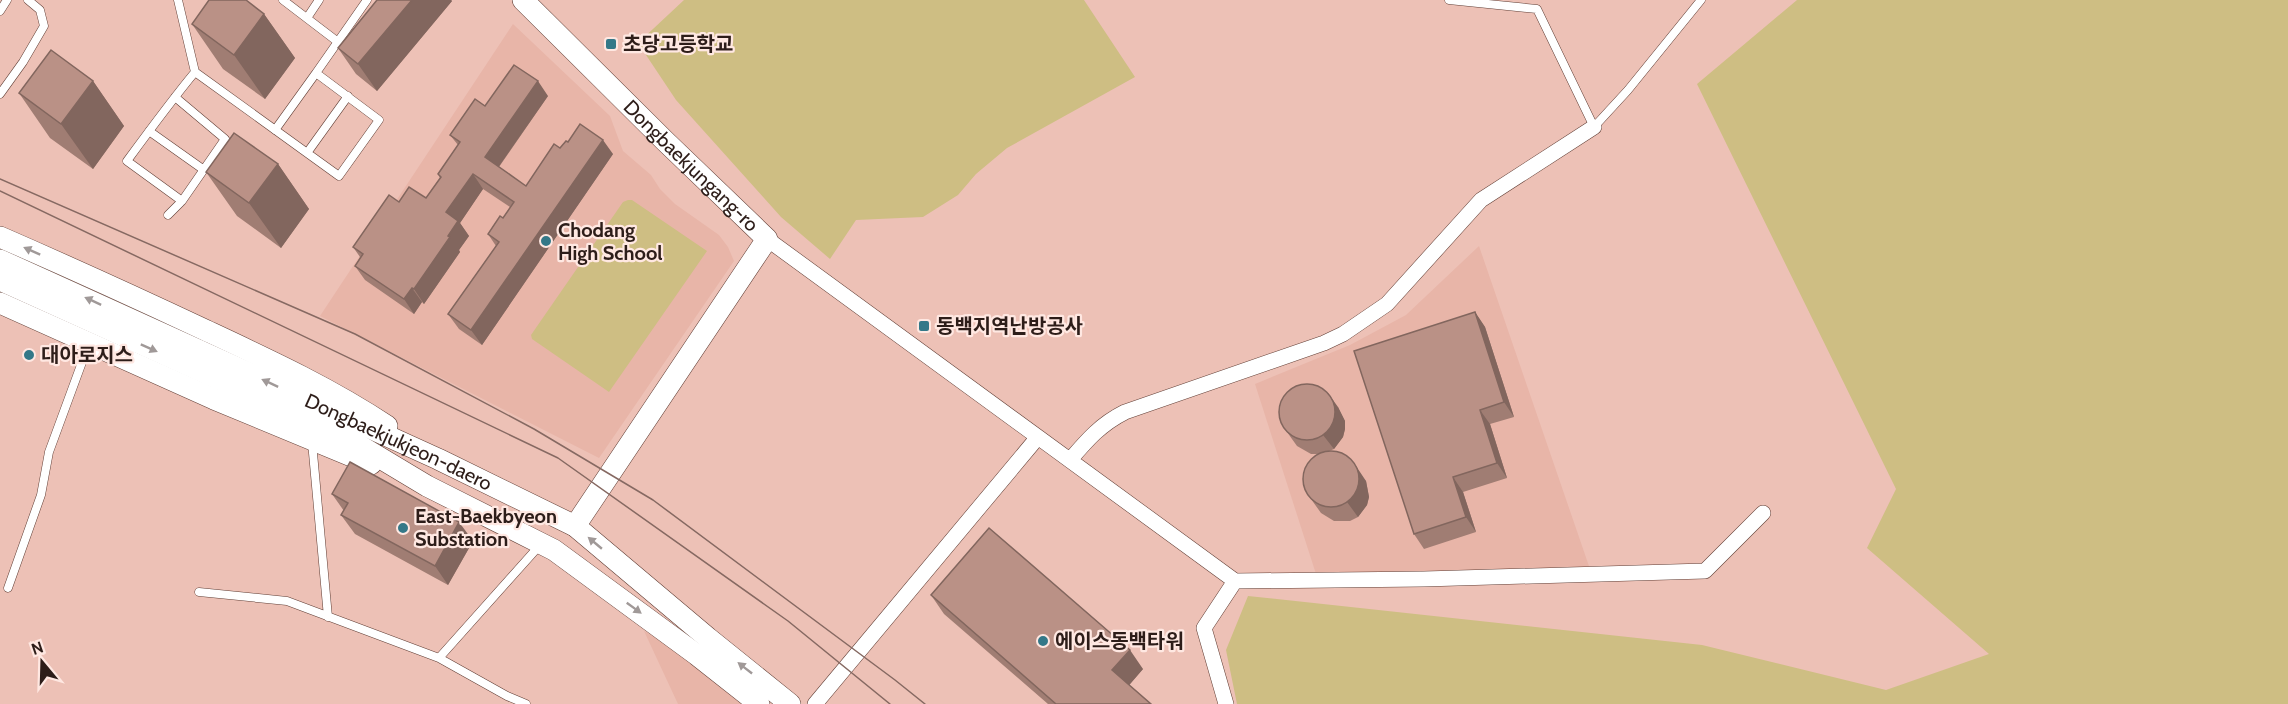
<svg xmlns="http://www.w3.org/2000/svg" width="2288" height="704" viewBox="0 0 2288 704" font-family="Cabin,'Noto Sans KR',sans-serif">
  <style>
    .built { fill: #e8b5a8 }
    .green { fill: #cebe83 }
    .lines { fill: none; stroke-linecap: round; stroke-linejoin: round }
    .lane-casing { stroke: #613e35; stroke-width: 9 }
    .street-casing { stroke: #613e35; stroke-width: 16 }
    .secondary-casing { stroke: #613e35; stroke-width: 22 }
    .lane { stroke: #fff; stroke-width: 8 }
    .street { stroke: #fff; stroke-width: 15 }
    .secondary { stroke: #fff; stroke-width: 21 }
    .tram { stroke: #866962; stroke-width: 1.5 }
    .wall { fill: #a07d73 }
    .shaded-wall { fill: #82665e }
    .building { fill: #ba9186; stroke: #82665e; stroke-width: 1.5 }
    .oneway { fill: #a09998 }
    .poi-dot { fill: #347888; stroke: #ffe8e2; stroke-width: 2 }
    .labels { text-anchor: middle; stroke-width: 4.5; stroke-linejoin: round; paint-order: stroke }
    .poi-label { font-size: 20px; font-weight: bold; fill: #2d1d19; stroke: #ffe8e2; text-anchor: start }
    .street-label { font-size: 20px; fill: #2d1d19; stroke: #ffe8e2 }
  </style>
  <rect width="100%" height="100%" fill="#edc1b6"/>
  <path class="built" d="M513 24 610 116 623 151 651 175 660 189 675 204 719 235 728 247 734 261 599 458 320 316Z
    M1479 246 1591 572 1316 574 1255 384 1350 345 1406 315Z
    M644 631 673 647 746 704H678Z"/>
  <path class="green" d="M684 0H1084L1135 77 1007 148 976 174 958 195 923 217 856 220 830 259 781 217 676 100 638 43Z
    M1797 0H2288V704H1237L1226 650 1248 596 1702 645 1886 690 1989 654 1867 548 1896 489 1697 84Z
    M628 200H632L707 251 609 392 532 339 531 335 623 202Z"/>
  <g class="lines">
    <defs>
      <path id="lane" d="M178 0 195 72 339 176 379 120 316 73 367 0
        M283 0 338 42
        M1449 0 1537 9 1594 127 1628 90 1701 0
        M0 11 7 0
        M307 18 319 0
        M0 94 23 62 44 26 40 10 28 0
        M175 97 225 139 182 201 127 161C149 131 171 101 195 72
        M275 130 316 73
        M149 131 204 170
        M307 153 348 96
        M168 215 182 201
        M312 442 328 617
        M8 588 41 495 49 452 88 346
        M199 592 287 601 439 658 540 545
        M439 658 507 696 526 704"/>
      <path id="street" d="M767 239 1235 581 1424 579 1705 571 1763 513
        M1070 460C1087 440 1101 424 1125 412L1324 343 1343 334 1387 304 1481 200 1594 127
        M815 704 1038 437
        M1226 704 1204 628 1235 581"/>
      <g id="secondary">
        <path id="s1" d="M523 0 665 141 767 239 575 526"/>
        <path d="M0 237C69 267 137 298 205 330 267 359 330 388 387 426"/>
        <path id="s2" d="M0 260 438 459 575 526 708 638 790 704"/>
        <path d="M0 280 342 435 427 486 554 550 697 655 759 704"/>
        <path d="M0 303 214 399 371 464"/>
      </g>
    </defs>
    <use href="#lane" class="lane-casing"/>
    <use href="#street" class="street-casing"/>
    <use href="#secondary" class="secondary-casing"/>
    <use href="#lane" class="lane"/>
    <use href="#street" class="street"/>
    <use href="#secondary" class="secondary"/>
    <path class="tram" d="M0 179 355 334 534 429 653 500 895 680 925 704
      M0 191 558 458 788 621 890 704"/>
  </g>
  <path class="wall" d="M377 0H451L452 1 377 91 356 74 338 48Z
    M264 14 295 58 265 99 223 69 192 24Z
    M93 81 124 126 93 169 50 138 19 93Z
    M548 96 499 167 526 186 560 148 568 142 613 154 482 345 459 329 448 314 496 246 488 234 503 218 510 207 483 189 460 223 469 236 459 250 460 252 424 304 422 302 414 314 365 280 355 266 360 257 353 247 399 202 426 198 440 178 438 174 458 145 450 135 485 106Z
    M278 164 309 209 281 248 237 216 206 172Z
    M1475 312 1485 327 1514 417 1490 424 1507 478 1463 492 1476 532 1424 549 1414 534Z
    M1338 407 1345 421V429L1343 437 1334 449 1327 452 1366 481 1369 497 1367 505 1358 517 1350 521H1334L1321 513 1306 492 1319 454H1311L1297 446 1282 425Z
    M332 494 473 541 448 585 355 534 341 515 344 511Z
    M931 595 1143 669 1129 685 1151 704H1048L944 614Z"/>
  <path class="shaded-wall" d="M412 0H451L452 1 377 91 358 64Z
    M264 14 295 58 265 99 234 55Z
    M93 81 124 126 93 169 61 124Z
    M538 81 548 96 495 172 485 157Z
    M603 140 613 154 482 345 471 330Z
    M278 164 309 209 281 248 249 203Z
    M473 174 483 189 460 223 469 236 459 250 460 252 424 304 414 289 448 236 446 212Z
    M412 288 422 302 414 314 404 299Z
    M1475 312 1485 327 1514 417 1504 402Z
    M1328 393 1338 407 1345 421V429L1343 437 1334 449 1323 435Z
    M1480 410 1490 424 1507 478 1497 463Z
    M1356 466 1366 481 1369 497 1367 505 1358 517 1347 502Z
    M1453 477 1463 492 1476 532 1466 517Z
    M459 522 473 541 448 585 435 566Z
    M1130 650 1143 669 1125 690 1112 670Z"/>
  <path class="building" d="M209 0H246L264 14 234 55 192 24Z
    M377 0H412L358 64 338 48Z
    M51 50 93 81 61 124 19 93Z
    M514 65 538 81 485 157 526 186 554 144 560 148 566 141 568 142 580 124 603 140 471 330 448 314 499 242 488 234 500 216 503 218 514 202 473 174 446 212 458 221 448 236 450 237 414 289 412 288 404 299 355 266 363 254 353 247 389 195 399 202 409 187 426 198 441 177 438 174 460 142 450 135 475 99 485 106Z
    M234 133 278 164 249 203 206 172Z
    M1475 312 1504 402 1480 410 1497 463 1453 477 1466 517 1414 534 1354 351Z
    M1279 412a28 28 0 1 1 56 0a28 28 0 1 1-56 0Z
    M1303 479a28 28 0 1 1 56 0a28 28 0 1 1-56 0Z
    M350 462 459 522 435 566 341 515 348 503 332 494Z
    M989 528 1130 650 1112 670 1151 704H1056L931 595Z"/>
  <defs><path id="oneway-solid" d="M-6-.8H1V-3.2L6.5 0L1 3.2V.8H-6Z" transform="scale(1.5)"/></defs>
  <g class="oneway">
    <use href="#oneway-solid" transform="translate(32 251) rotate(-156)"/>
    <use href="#oneway-solid" transform="translate(93 301) rotate(-155)"/>
    <use href="#oneway-solid" transform="translate(149 348) rotate(24)"/>
    <use href="#oneway-solid" transform="translate(270 383) rotate(-155)"/>
    <use href="#oneway-solid" transform="translate(595 543) rotate(-140)"/>
    <use href="#oneway-solid" transform="translate(634 608) rotate(36)"/>
    <use href="#oneway-solid" transform="translate(745 668) rotate(-142)"/>
  </g>
  <g class="poi-dot">
    <rect x="605" y="38" width="12" height="12" rx="3"/>
    <circle cx="546" cy="241" r="6"/>
    <rect x="918" y="320" width="12" height="12" rx="3"/>
    <circle cx="29" cy="355" r="6"/>
    <circle cx="403" cy="528" r="6"/>
    <circle cx="1043" cy="641" r="6"/>
  </g>
  <g class="labels">
    <g class="poi-label">
      <text x="623" y="51">초당고등학교</text>
      <text x="558" y="237">Chodang<tspan x="558" dy="23">High School</tspan></text>
      <text x="936" y="333">동백지역난방공사</text>
      <text x="41" y="362">대아로지스</text>
      <text x="415" y="523">East-Baekbyeon<tspan x="415" dy="23">Substation</tspan></text>
      <text x="1055" y="648">에이스동백타워</text>
    </g>
    <g class="street-label">
      <text dy="7" stroke="none"><textPath href="#s1" startOffset="236">Dongbaekjungang-ro</textPath></text>
      <text dy="7" stroke="none"><textPath href="#s2" startOffset="438">Dongbaekjukjeon-daero</textPath></text>
    </g>
  </g>
  <g transform="translate(42 662) rotate(341)" stroke="#ffe8e2" stroke-width="4.5" paint-order="stroke">
  <path d="M0-4.5L10 22L0 15L-10 22Z" fill="#2d1d19"/>
  <text y="-9" font-size="16" font-weight="bold" text-anchor="middle" fill="#2d1d19">N</text>
  </g>
</svg>
